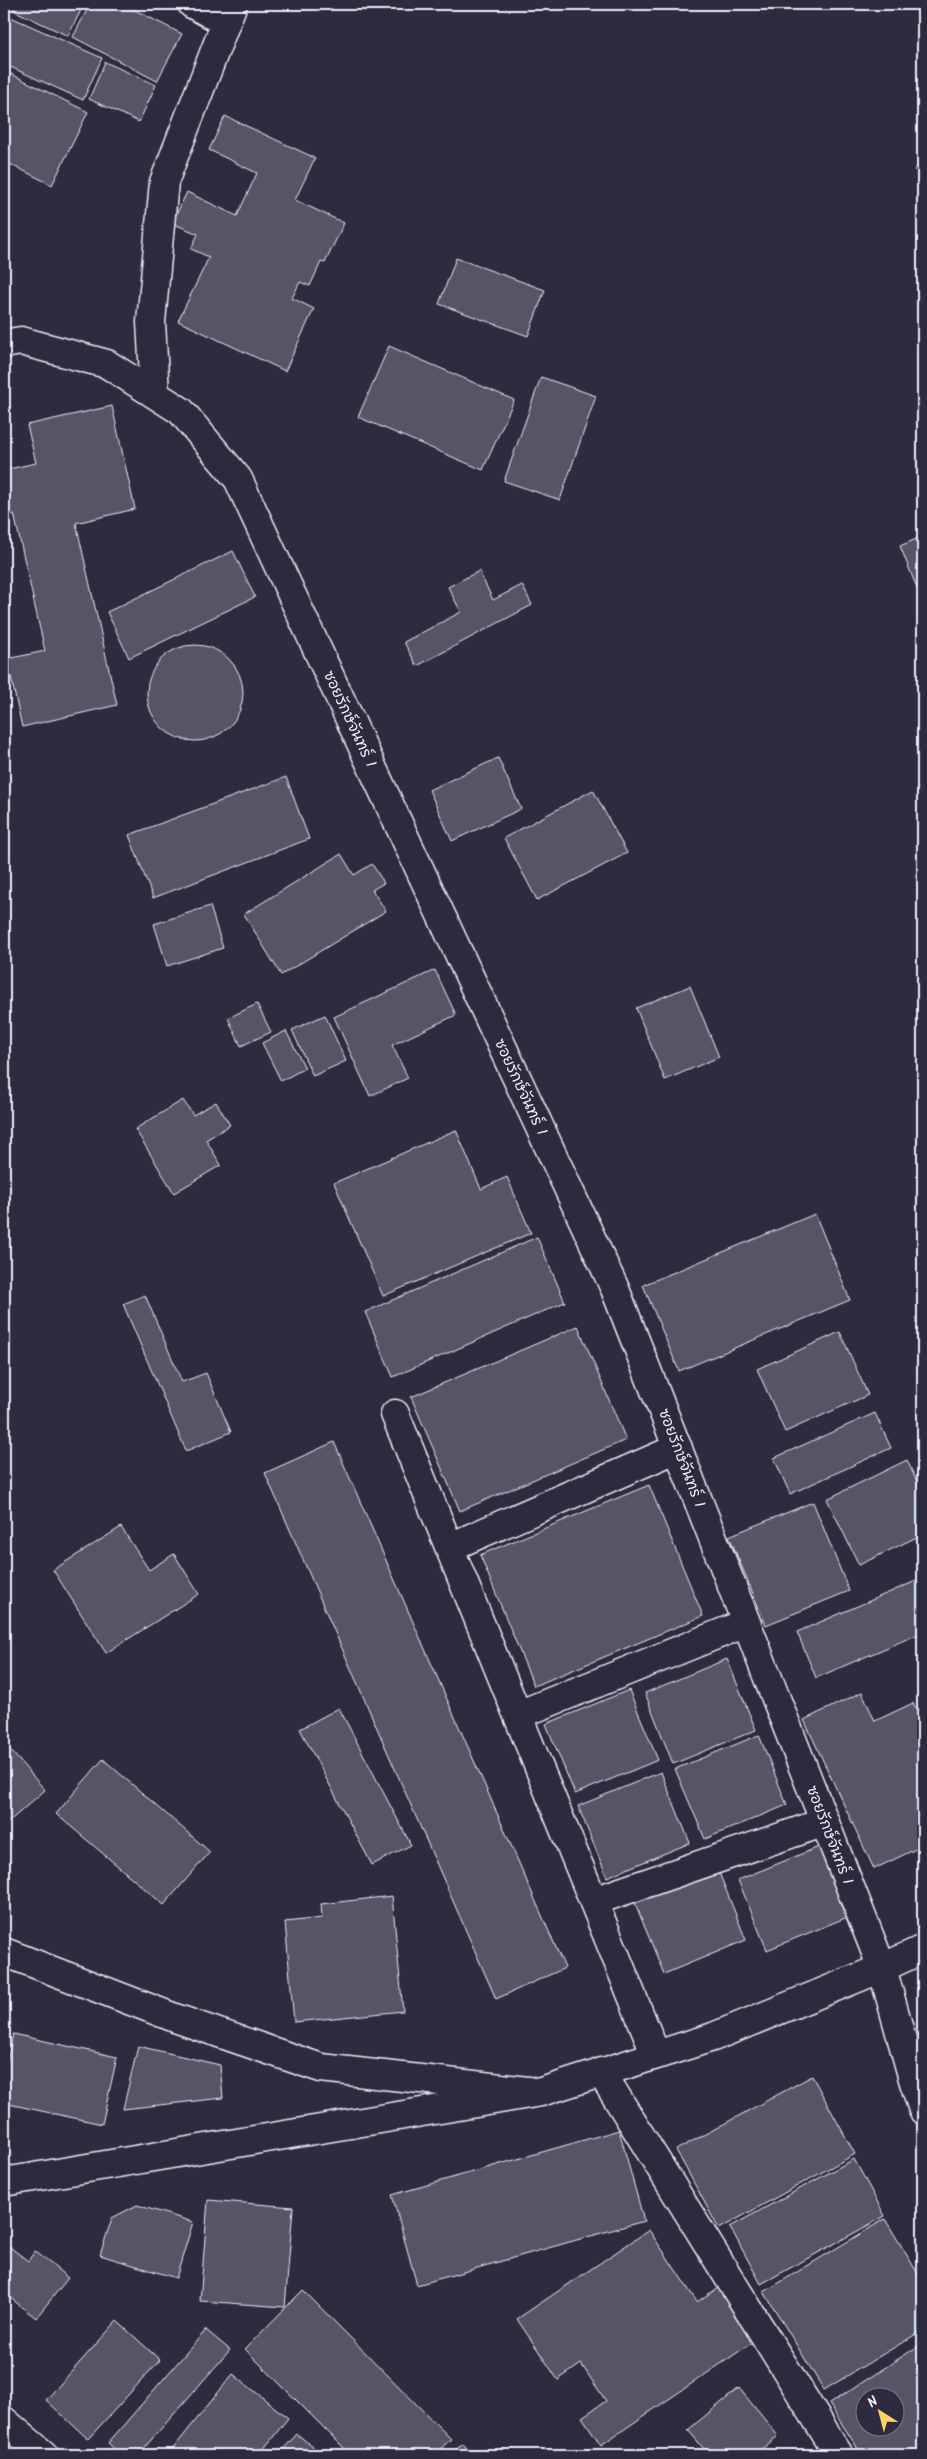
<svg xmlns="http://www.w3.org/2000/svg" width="927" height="2459" viewBox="0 0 927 2459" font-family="Kalam,'Playpen Sans Thai',sans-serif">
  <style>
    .building { fill: #575565; stroke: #e8f1f8; fill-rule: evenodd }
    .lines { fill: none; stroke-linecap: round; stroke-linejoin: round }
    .street-casing { stroke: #e8f1f8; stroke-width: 31 }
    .secondary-casing { stroke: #e8f1f8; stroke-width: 31 }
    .street { stroke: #2f2a3d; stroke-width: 28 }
    .secondary { stroke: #2f2a3d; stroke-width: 28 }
    .labels { text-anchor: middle; stroke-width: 4; stroke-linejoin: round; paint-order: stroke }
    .street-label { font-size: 15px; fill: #e8f1f8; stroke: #2f2a3d }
  </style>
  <rect width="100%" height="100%" fill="#2f2a3d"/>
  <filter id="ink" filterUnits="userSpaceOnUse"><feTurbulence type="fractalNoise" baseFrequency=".02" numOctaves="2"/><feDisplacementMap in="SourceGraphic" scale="10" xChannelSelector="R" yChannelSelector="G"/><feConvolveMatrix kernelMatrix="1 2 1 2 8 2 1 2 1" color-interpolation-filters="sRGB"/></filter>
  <g filter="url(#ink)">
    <path class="building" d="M16 4H84L68 36 13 10Z
      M90 4H123L182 34 157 81 73 37Z
      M4 14 102 58 83 100 4 64Z
      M105 62 156 85 139 122 89 99Z
      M7 72 88 112 52 185 4 161V125L8 117 4 115V79Z
      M225 116 315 158 295 200 344 223 325 263 321 262 310 286 300 282 292 298 314 309 285 371 178 321 209 257 191 249 198 234 172 223 187 192 237 216 257 173 209 150Z
      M923 160V179L914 170Z
      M456 258 545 290 528 336 439 304Z
      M389 346 514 400 483 470 358 417Z
      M541 377 596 396 560 500 504 481Z
      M112 406 135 509 76 523 117 705 22 727 7 659 45 651 14 514 4 516V470L36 463 27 425Z
      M923 536V603L900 546Z
      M233 551 255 597 129 658 107 612Z
      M479 571 493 600 522 585 532 605 417 666 404 642 461 612 448 587Z
      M147 693a48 48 0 1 1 96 0a48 48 0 1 1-96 0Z
      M498 758 521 809 452 841 429 790Z
      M286 777 309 839 153 898 129 835Z
      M593 790 627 853 537 900 504 838Z
      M341 854 354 875 372 864 384 883 372 890 386 911 281 975 244 914Z
      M210 906 223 948 167 966 154 924Z
      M435 970 456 1015 392 1045 408 1078 370 1096 334 1017Z
      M690 986 719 1057 665 1080 636 1008Z
      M257 1004 271 1032 241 1046 228 1018Z
      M325 1015 346 1061 313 1076 292 1030Z
      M286 1031 305 1068 281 1081 262 1043Z
      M183 1100 193 1115 216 1102 230 1125 206 1140 221 1165 174 1193 135 1129Z
      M456 1130 481 1189 507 1177 531 1233 383 1296 334 1183Z
      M815 1214 850 1300 679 1371 643 1285Z
      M537 1237 565 1302 393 1377 365 1312Z
      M145 1295 182 1382 206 1373 231 1432 186 1451 123 1304Z
      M578 1326 626 1440 460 1511 411 1397Z
      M840 1332 868 1395 785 1432 757 1369Z
      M875 1413 891 1448 790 1494 774 1458Z
      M334 1442 565 1968 496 1999 265 1473Z
      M907 1460 923 1495V1534L859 1565 827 1499Z
      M649 1485 703 1616 534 1686 480 1555Z
      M813 1502 849 1591 766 1625 729 1536Z
      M121 1527 149 1570 174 1554 199 1594 106 1653 53 1570Z
      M923 1578V1632L816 1678 797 1632Z
      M727 1659 756 1730 673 1764 645 1693Z
      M629 1690 658 1760 575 1794 546 1724Z
      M862 1692 875 1721 913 1703 923 1724V1854L920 1847 874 1869 804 1720Z
      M339 1708 411 1845 372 1865 300 1729Z
      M759 1735 787 1805 705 1839 675 1769Z
      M4 1743 45 1790 4 1826Z
      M103 1759 210 1852 164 1905 56 1814Z
      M661 1772 690 1843 607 1877 578 1806Z
      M821 1846 850 1916 767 1950 738 1880Z
      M718 1870 746 1940 664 1974 635 1903Z
      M392 1896 403 2011 294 2022 285 1922 322 1918 321 1904Z
      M13 2034 117 2057 102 2124 4 2103V2076Z
      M138 2046 220 2065 223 2098 123 2109Z
      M812 2076 855 2154 719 2229 676 2150Z
      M619 2130 644 2221 417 2285 392 2195Z
      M854 2159 885 2216 761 2284 730 2227Z
      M208 2200 293 2207 285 2307 200 2301Z
      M137 2205 193 2222 176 2278 100 2255 112 2218Z
      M885 2219 923 2282V2330L824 2390 764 2292Z
      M649 2230 697 2302 725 2283 762 2336 601 2445 582 2417 606 2401 581 2364 558 2380 517 2319Z
      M6 2244 28 2261 35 2251 68 2278 36 2318 4 2293V2247Z
      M303 2290 451 2439 434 2455H351L245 2349Z
      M117 2321 160 2360 88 2439 46 2400Z
      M206 2330 230 2350 138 2455H121L108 2443Z
      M923 2343V2455H862L829 2404ZM864 2396H894V2426H864Z
      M233 2374 288 2418 259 2455H168Z
      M739 2388 778 2436 754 2455H709L688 2430Z
      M297 2434 323 2455H278Z
      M462 2443 474 2455H450Z"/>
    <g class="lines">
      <defs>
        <path id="street" d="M192 4 226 22
          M4 344 21 341 107 364 181 411 238 479 615 1289 882 1968
          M155 394 151 322 164 182 233 4
          M395 1414 656 2055
          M450 1547 678 1448
          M518 1715 746 1623
          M594 1901 825 1822
          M4 1952 175 2018 321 2068 528 2091
          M601 2072 839 2455
          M4 2421 44 2455"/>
        <path id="secondary" d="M882 1968 913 2079 923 2110
          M4 2182 541 2092 713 2037 882 1968 923 1949"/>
      </defs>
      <use href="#street" class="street-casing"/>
      <use href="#secondary" class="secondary-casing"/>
      <use href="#street" class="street"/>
      <use href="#secondary" class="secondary"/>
    </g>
  </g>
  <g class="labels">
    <g class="street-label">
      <text transform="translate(350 719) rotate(65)" y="5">ซอยรักษ์จันทร์ 1</text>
      <text transform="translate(521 1087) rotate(65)" y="5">ซอยรักษ์จันทร์ 1</text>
      <text transform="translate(682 1458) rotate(69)" y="5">ซอยรักษ์จันทร์ 1</text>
      <text transform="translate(830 1835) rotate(69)" y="5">ซอยรักษ์จันทร์ 1</text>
    </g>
  </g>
  <rect width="927" height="2459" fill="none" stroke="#2f2a3d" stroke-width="20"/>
  <rect x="10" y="10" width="907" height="2439" fill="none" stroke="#e8f1f8" stroke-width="2" filter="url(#ink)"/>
  <g transform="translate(880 2412) rotate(324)"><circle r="24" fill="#2f2a3d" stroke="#797a88"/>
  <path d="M0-4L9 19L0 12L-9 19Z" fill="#ffd166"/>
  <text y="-8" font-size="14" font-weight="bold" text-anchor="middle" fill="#e8f1f8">N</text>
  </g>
</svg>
